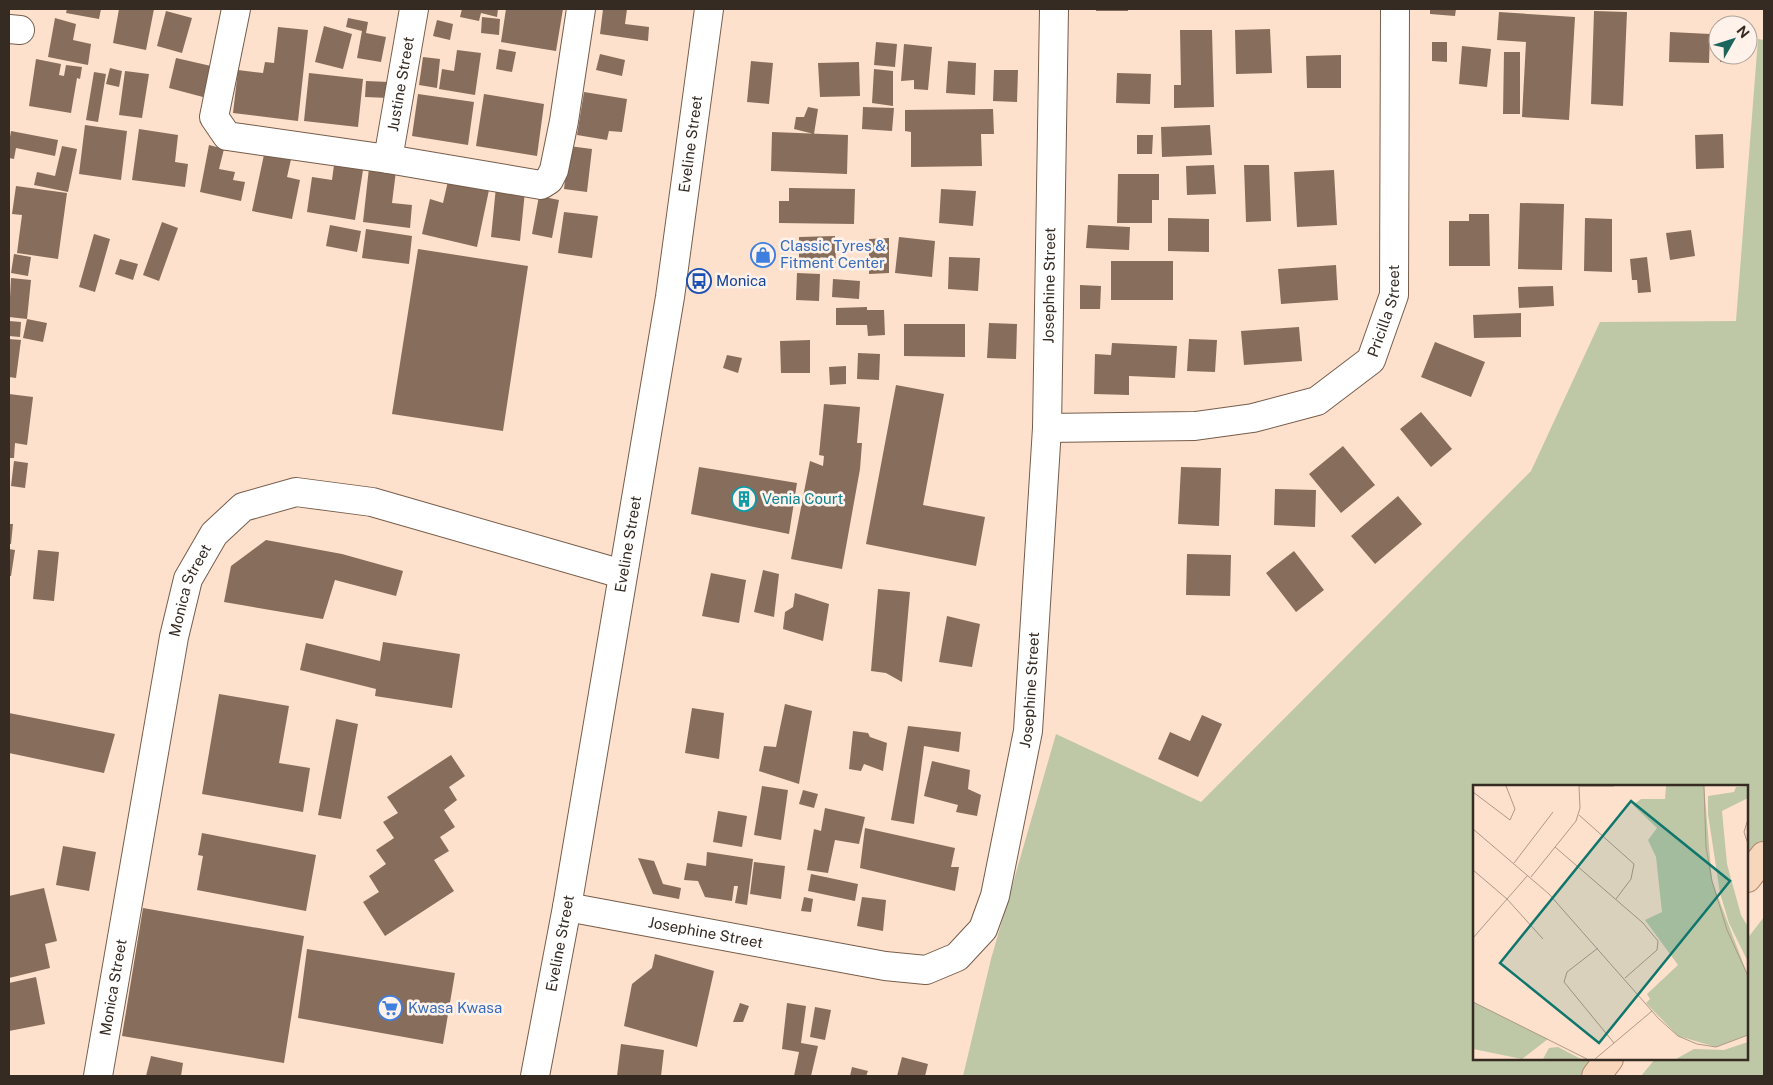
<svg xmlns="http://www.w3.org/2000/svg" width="1773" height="1085" viewBox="0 0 1773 1085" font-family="'Public Sans',sans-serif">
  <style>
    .green { fill: #bec8a6 }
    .building { fill: #876d5b }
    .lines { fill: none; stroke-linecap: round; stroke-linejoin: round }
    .minor-casing { stroke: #765d4b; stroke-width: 30 }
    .major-casing { stroke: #b1896a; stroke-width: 30 }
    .minor { stroke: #fff; stroke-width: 28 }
    .major { stroke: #f8d6bc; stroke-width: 28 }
    .labels { text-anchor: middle; stroke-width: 5; stroke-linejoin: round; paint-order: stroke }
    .street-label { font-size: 15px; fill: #362b23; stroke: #fef2ea }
    .shop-label { font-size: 15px; fill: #366cbe; stroke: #fef2ea; text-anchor: start }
    .transit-label { font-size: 15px; fill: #164399; stroke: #fef2ea; text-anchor: start }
    .culture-label { font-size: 15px; fill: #0d838f; stroke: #fef2ea; text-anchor: start }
    .inset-road { fill: none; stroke: #ae9888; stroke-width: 1 }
    .view { fill: #0f766e; fill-opacity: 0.15; stroke: #0f766e; stroke-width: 2.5 }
    .inset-edge { fill: none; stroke: #362b23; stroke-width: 2.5 }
  </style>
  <rect width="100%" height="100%" fill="#fee1cc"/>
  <path class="green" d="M1758 39 1764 40V856L1747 878V786H1474V1059H1609L1596 1076H963L991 959 1056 734 1201 802 1531 471 1600 322 1736 321Z
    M1764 917V1076H1641L1655 1059H1747V939Z"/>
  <path class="building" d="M67 9H101L99 19 66 13Z
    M119 9H154L146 50 113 43Z
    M462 9H498L497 17 481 13 479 21 460 17Z
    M506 9H563L556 51 501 42Z
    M603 9H627L625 24 649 27 648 41 600 34Z
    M1096 9H1128V11H1096Z
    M1430 9H1456L1455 16 1430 14Z
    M166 11 192 18 182 53 157 46Z
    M1594 11 1627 12 1623 106 1591 104Z
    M1499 12 1575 17 1569 120 1522 117 1526 42 1497 40Z
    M482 17 500 19 499 35 481 33Z
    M55 18 76 24 73 40 91 44 88 65 48 57Z
    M348 18 368 22 366 33 386 37 381 62 357 58 362 31 346 27Z
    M437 20 453 24 450 40 433 36Z
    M1718 20H1738V25H1719Z
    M324 26 352 34 343 69 315 62Z
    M278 27 308 30 298 121 233 113 238 70 263 73 265 62 274 63Z
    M1270 29 1272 73 1236 74 1235 30Z
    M1180 30H1212L1214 107 1174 108V85H1181Z
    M1670 32 1710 34 1709 63 1669 62Z
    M876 42 897 44 895 67 874 65Z
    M1432 42H1447V62L1432 61Z
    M904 44 932 47 928 90 914 89V80L901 81Z
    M1462 46 1491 49 1487 87 1459 84Z
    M499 49 516 52 512 72 496 69Z
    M457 50 481 53 475 95 439 89 442 69 454 71Z
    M1504 52H1520V114H1503Z
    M600 54 625 60 622 76 596 70Z
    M1341 55V88H1307L1306 56Z
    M1720 55H1739V61L1720 62Z
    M423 57 440 59 437 88 419 85Z
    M176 58 211 66 203 97 169 88Z
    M36 59 61 64 59 75 64 76 66 65 82 67 80 79 77 78 71 113 29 106Z
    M751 61 773 63 769 104 747 102Z
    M948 61 976 63 975 95 946 93Z
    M859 62 860 96 820 97 818 63Z
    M110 68 122 71 119 87 106 84Z
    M874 69 893 71V106L872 103Z
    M994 70H1018L1017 102 993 101Z
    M125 71 149 74 142 118 119 115Z
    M94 72 106 74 98 122 86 120Z
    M309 73 363 79 358 127 304 121Z
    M1117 73 1151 74 1150 104 1116 103Z
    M366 81 389 82V98L365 97Z
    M584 92 627 99 622 132 609 131 607 140 577 135Z
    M418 94 474 102 468 145 412 136Z
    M484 94 544 104 537 156 476 146Z
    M808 107 818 109 814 134 794 129 796 117H804Z
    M863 107 894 108 892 131 862 129Z
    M993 109 994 134H981L982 166 911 167V132L905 131V110Z
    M85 125 127 131 121 180 79 174Z
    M1210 125 1212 155 1162 157 1161 127Z
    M139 129 178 135 175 162 188 164 185 187 132 180Z
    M11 131 58 140 55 156 16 148 14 159 9 158V143Z
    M772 132 848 135 847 174 771 171Z
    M1723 134 1724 168 1696 169 1695 135Z
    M1137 135H1153L1152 154H1137Z
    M209 145 224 149 219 169 235 172 233 180 245 182 241 201 200 192Z
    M62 146 77 149 68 192 34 185 37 172 55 176Z
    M569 146 592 149 587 192 564 189Z
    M265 150 292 155 287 177 300 180 292 219 252 211Z
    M334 165 363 170 355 220 307 212 312 177 332 180Z
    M1214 165 1216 194 1187 195 1186 166Z
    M1244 165H1269L1271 221 1246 222Z
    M369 168 396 171 392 203 412 205 410 228 363 222Z
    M1334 170 1337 225 1297 227 1294 172Z
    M1118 174H1159V200H1152V223H1117Z
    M448 181 489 190 477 247 422 234 430 199 443 203Z
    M16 186 67 193 58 259 17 253 22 215 12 214Z
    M496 187 525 191 520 241 491 237Z
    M789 188 855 189 854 224 779 223V201H789Z
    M941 189 976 191 973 226 939 223Z
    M539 196 559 200 552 238 532 234Z
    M1520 203 1564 204 1562 270 1518 269Z
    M564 212 598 216 592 258 558 253Z
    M1469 214H1489L1490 266H1449V221H1469Z
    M1168 218 1209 219V252L1168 251Z
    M1585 218 1612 219V272L1584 271Z
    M162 222 178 228 159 281 143 275Z
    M330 225 361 231 357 252 326 246Z
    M1088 225 1130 227 1129 250 1086 248Z
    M366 229 412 236 409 264 362 258Z
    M1691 230 1695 256 1670 260 1666 233Z
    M94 234 110 239 95 292 79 287Z
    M835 236 836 263 799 264V237Z
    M899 237 935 241 932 277 895 273Z
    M889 238V273L869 274V239Z
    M418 249 528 266 503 431 392 414Z
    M14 254 31 257 28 276 11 273Z
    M949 257 980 258 978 291 948 289Z
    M1647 257 1651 292 1638 293 1637 280H1632L1630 259Z
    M120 259 138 264 133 280 115 274Z
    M1111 261H1173V300H1111Z
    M1336 265 1338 300 1281 304 1278 269Z
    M797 273 820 274 819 301 796 300Z
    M11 278 31 280 27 319 9 317Z
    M833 279 860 281 859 299 832 297Z
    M1080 285 1101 286 1100 309H1080Z
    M1553 286 1554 306 1519 308 1518 287Z
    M867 307V310H884L885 335 868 336 867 325H836V308Z
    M1521 313V337L1474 338 1473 315Z
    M27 319 47 323 43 342 23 338Z
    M9 321 21 322 20 337 9 336Z
    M989 323 1017 324 1016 359 987 358Z
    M904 324H965V357L904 356Z
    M1299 327 1302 361 1244 365 1241 331Z
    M9 339 21 340 16 378 9 377Z
    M1189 339 1217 340 1215 372 1187 371Z
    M810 340V373H781L780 341Z
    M1435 342 1485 362 1471 397 1421 377Z
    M1112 343 1177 346 1175 378 1129 376V395L1094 394 1095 354 1111 355Z
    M858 353 880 354 879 380 857 379Z
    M727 355 742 358 738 373 723 368Z
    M846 366V384L830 385 829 367Z
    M896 385 944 394 923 505 985 517 976 566 866 544Z
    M9 394 33 397 27 445 15 443 14 458H9Z
    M824 404 860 407 857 443H862L860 469 842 569 791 559 810 461 823 466 824 456 819 455Z
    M1421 412 1452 449 1431 467 1400 429Z
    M1343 446 1375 485 1341 513 1309 474Z
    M14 461 28 463 25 488 11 486Z
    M699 467 797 483 789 534 691 514Z
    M1181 467 1221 468 1219 526 1178 524Z
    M1275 489 1316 490 1315 527 1274 525Z
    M1398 496 1422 524 1375 564 1351 536Z
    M9 524H13L11 544H9Z
    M266 540 342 554 403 571 396 596 335 580 323 619 224 602 231 566Z
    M9 549 15 550 11 576H9Z
    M38 550 59 552 54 601 33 599Z
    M1294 551 1324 590 1296 612 1266 573Z
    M1187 554 1231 555 1230 596 1186 595Z
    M763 570 779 574 774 617 754 612Z
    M711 573 746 580 739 623 702 616Z
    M878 589 910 592 902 682 886 673 871 671Z
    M795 593 829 604 823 641 783 629 785 612 793 607Z
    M947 616 980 624 972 667 939 662Z
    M383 642 460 654 452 708 375 696 376 689 300 670 306 643 380 661Z
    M219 694 289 706 279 763 310 768 303 812 202 794Z
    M785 704 812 711 799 784 759 771 764 746 776 747Z
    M692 708 724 713 719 759 685 753Z
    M9 713 115 734 104 773 9 753Z
    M1202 715 1222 724 1198 777 1158 759 1170 732 1190 741Z
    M336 719 358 724 341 819 318 815Z
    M908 726 961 732 959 752 924 746 914 824 891 820Z
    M853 731 868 733 870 737 887 743 883 771 864 764 861 771 849 769Z
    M451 755 465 776 449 787 457 800 444 810 455 827 440 837 449 851 434 860 454 891 385 936 363 902 379 892 369 876 386 864 376 850 394 838 383 822 398 813 387 797Z
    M932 761 970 770 968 789 981 795 977 816 956 812 958 805 924 796Z
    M762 786 788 790 781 840 754 835Z
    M803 790 818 794 814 808 799 804Z
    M825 808 865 817 859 844 835 840 828 873 807 870 814 829 821 831Z
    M718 811 747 816 742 847 713 842Z
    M865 828 955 848 951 867H959L955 891 860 868Z
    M202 833 316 855 306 911 197 890 203 856 198 855Z
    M63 846 96 852 89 891 56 885Z
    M707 852 753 859 747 905 735 903 738 886H734L732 901 705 897 698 881 684 880 687 863 706 866Z
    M638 858 654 861 663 884 681 888 679 899 653 894Z
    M754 862 785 866 781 899 750 894Z
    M811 874 858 884 855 901 808 891Z
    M44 888 57 941 45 944 50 968 9 978V896Z
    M804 897 813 899 811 912 801 911Z
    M862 897 886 900 883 931 857 926Z
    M143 908 304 936 284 1063 122 1036Z
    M307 949 455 973 443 1044 298 1018Z
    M655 954 714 971 697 1047 624 1026 632 984 652 968Z
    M36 977 45 1024 9 1031V983Z
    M740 1003 749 1006 743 1022H733Z
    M787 1003 806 1006 801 1043 818 1046 811 1076H794L799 1052 782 1049Z
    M815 1007 831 1010 825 1040 810 1037Z
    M621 1044 664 1050 661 1076H617Z
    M151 1056 183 1063 181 1076H146Z
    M902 1057 928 1064 925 1076H897Z
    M852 1067 868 1071 866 1076H850Z"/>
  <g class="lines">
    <defs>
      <g id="minor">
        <path d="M236 9 214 117 227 136 388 159 541 185 549 180 554 170 564 121 581 9"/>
        <path d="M9 29 20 30"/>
        <path id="s1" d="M388 159 414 9"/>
        <path id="s2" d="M1047 428 1195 426 1253 418 1317 401 1371 360 1394 295 1395 9"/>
        <path id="s3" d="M567 907 885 966 926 970 957 957 983 929 995 896 1028 731 1047 428 1054 9"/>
        <path id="s4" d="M98 1076 174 637 188 579 214 534 243 507 296 492 372 502 622 574"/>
        <path id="s5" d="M535 1076 567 907 670 297 709 9"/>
      </g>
      <path id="major" d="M1747 878 1764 856
        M1596 1076 1609 1059"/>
    </defs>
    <use href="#minor" class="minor-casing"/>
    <use href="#major" class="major-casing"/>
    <use href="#minor" class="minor"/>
    <use href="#major" class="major"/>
  </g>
  <defs>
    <symbol id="shop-ring" viewBox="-11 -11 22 22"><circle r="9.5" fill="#fef2ea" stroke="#3f7fe0" stroke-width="1.5"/><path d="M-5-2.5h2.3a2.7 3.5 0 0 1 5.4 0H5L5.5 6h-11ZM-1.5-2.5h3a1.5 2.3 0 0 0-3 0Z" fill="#3f7fe0"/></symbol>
    <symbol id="bus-ring" viewBox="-11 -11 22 22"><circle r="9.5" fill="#fef2ea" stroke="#1a4fb4" stroke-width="1.5"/><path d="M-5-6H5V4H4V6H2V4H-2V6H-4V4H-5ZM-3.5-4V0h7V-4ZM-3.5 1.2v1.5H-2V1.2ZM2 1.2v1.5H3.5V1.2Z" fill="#1a4fb4"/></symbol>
    <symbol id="building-ring" viewBox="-11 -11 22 22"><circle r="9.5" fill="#fef2ea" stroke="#0f9aa8" stroke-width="1.5"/><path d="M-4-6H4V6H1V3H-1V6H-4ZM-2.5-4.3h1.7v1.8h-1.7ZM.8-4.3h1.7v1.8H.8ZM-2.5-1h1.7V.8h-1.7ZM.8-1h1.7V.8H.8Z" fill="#0f9aa8"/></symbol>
    <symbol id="supermarket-ring" viewBox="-11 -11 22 22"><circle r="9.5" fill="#fef2ea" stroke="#3f7fe0" stroke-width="1.5"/><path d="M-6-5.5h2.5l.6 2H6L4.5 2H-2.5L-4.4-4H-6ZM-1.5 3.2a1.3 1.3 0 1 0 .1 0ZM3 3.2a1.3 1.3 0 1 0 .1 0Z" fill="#3f7fe0"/></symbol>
  </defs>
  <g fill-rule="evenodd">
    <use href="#shop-ring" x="749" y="241" width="28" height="28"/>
    <use href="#bus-ring" x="685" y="267" width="28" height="28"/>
    <use href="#building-ring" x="730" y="485" width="28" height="28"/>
    <use href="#supermarket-ring" x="376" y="994" width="28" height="28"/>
  </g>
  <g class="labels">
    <g class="street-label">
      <text dy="5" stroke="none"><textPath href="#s1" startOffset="76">Justine Street</textPath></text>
      <text dy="5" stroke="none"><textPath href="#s5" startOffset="945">Eveline Street</textPath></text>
      <text dy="5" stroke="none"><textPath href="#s3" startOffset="1086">Josephine Street</textPath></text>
      <text dy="5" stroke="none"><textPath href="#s2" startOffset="392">Pricilla Street</textPath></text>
      <text dy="5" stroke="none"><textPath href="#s5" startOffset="540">Eveline Street</textPath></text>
      <text dy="5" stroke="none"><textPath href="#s4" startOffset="495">Monica Street</textPath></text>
      <text dy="5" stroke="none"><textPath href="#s3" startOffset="681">Josephine Street</textPath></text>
      <text dy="5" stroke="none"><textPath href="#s3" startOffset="141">Josephine Street</textPath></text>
      <text dy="5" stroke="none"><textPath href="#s5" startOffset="135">Eveline Street</textPath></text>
      <text dy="5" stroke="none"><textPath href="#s4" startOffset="90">Monica Street</textPath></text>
    </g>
    <g class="shop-label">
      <text x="780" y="251">Classic Tyres &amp;<tspan x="780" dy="17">Fitment Center</tspan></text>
      <text x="408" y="1013">Kwasa Kwasa</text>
    </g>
    <g class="transit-label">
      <text x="716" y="286">Monica</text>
    </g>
    <g class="culture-label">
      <text x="762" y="504">Venia Court</text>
    </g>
  </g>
  <g transform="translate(1473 785)">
    <rect width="275" height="275" fill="#fee1cc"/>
    <path d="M193 1H231L239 96 275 191V250L243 262 205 251 173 218 177 214 174 209 205 180 172 135 189 127 183 72 175 55 184 43 160 20 168 14H192ZM275 1V13L249 26 254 79 268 130 275 142V177L256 138 247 108 235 29V11L261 7 263 2ZM0 217 75 254 49 274 0 264ZM275 257V274H203L221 264 251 265ZM85 262 108 274H70L76 263Z" fill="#bec8a6"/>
    <path class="inset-road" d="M106 1H141M231 1 233 62 239 96 254 145 275 191M0 7 37 35 42 24 33 1M106 30 161 79 158 94 143 114M275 34 271 47 275 59M0 44 76 109 186 234 205 251 224 259 243 262 275 250M82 62 170 138 185 156 184 165 152 193M41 78 80 27M0 85 34 114 70 154M58 92 103 36 107 23 106 1M0 153 55 90M125 163 94 187 91 197 141 258M0 217 114 274M122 274 179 226"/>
    <path class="view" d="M158 16 257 96 126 258 27 178Z"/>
    <rect width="275" height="275" class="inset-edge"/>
  </g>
  <rect width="1773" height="1085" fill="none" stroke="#362b23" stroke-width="20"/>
  <g transform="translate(1733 40) rotate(51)"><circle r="24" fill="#fef2ea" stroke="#aea29a"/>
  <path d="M0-4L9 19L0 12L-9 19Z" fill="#1b655d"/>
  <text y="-8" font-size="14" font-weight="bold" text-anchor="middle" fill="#362b23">N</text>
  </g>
</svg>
